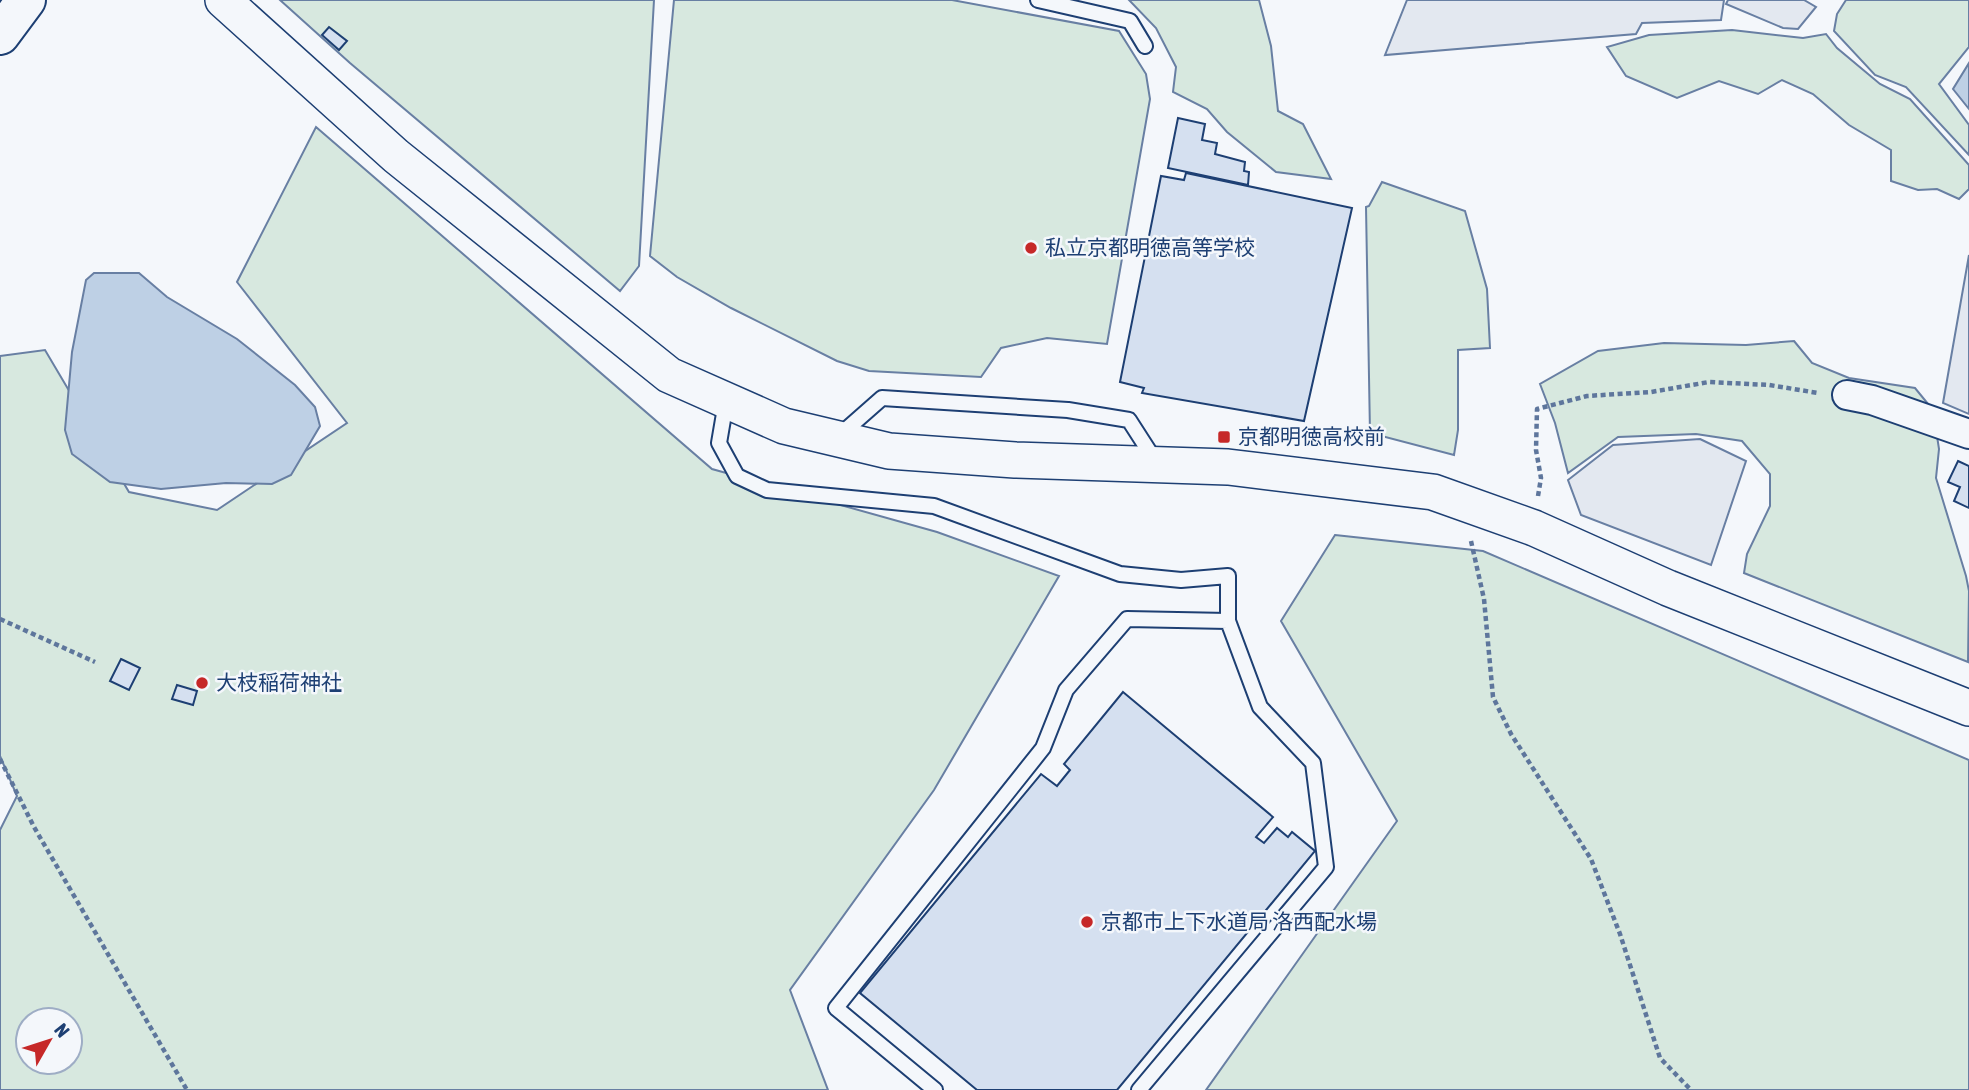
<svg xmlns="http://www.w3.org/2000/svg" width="1969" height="1090" viewBox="0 0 1969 1090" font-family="'Asap Condensed','Noto Sans JP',sans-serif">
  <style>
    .green { fill: #d7e8df; stroke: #687fa3; stroke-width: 2; fill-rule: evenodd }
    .parking { fill: #e3e8f0; stroke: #687fa3; stroke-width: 2 }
    .water { fill: #bed0e5; stroke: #687fa3; stroke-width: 2 }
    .building { fill: #d5e0f0; stroke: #1d3f73; stroke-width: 2 }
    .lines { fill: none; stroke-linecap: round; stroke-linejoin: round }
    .service-casing { stroke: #1d3f73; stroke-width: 18 }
    .minor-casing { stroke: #1d3f73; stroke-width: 32 }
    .tertiary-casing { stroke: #1d3f73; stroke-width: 38 }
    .secondary-casing { stroke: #1d3f73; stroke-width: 42 }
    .path { stroke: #5e769c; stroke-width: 4.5; stroke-dasharray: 5 3.5; stroke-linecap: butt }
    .service { stroke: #f4f7fb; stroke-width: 14 }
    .minor { stroke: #f4f7fb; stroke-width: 28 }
    .tertiary { stroke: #f4f7fb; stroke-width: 35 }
    .secondary { stroke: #f4f7fb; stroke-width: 38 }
    .poi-dot { fill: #c62828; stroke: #f4f7fb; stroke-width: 2.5 }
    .labels { text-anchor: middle; stroke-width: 5; stroke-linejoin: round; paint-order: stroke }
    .poi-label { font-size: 21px; fill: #1d3f73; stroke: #f4f7fb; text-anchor: start }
  </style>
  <rect width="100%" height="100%" fill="#f4f7fb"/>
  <path class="green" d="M280 0H654L639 266 620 291 350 63Z
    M674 0H952L1119 31 1146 74 1150 99 1107 344 1047 338 1001 348 981 377 869 371 837 361 731 308 677 277 650 256Z
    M1129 0H1259L1271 46 1278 111 1303 124 1331 179 1276 172 1227 132 1207 109 1173 92 1176 67 1156 28Z
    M1846 0H1969V47L1939 84 1969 125V155L1906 87 1875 75 1834 31 1837 14Z
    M1732 30 1803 38 1826 34 1837 48 1880 84 1910 99 1969 165V189L1959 199 1937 189 1918 190 1891 181V150L1849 125 1813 94 1782 80 1758 94 1719 81 1677 98 1626 76 1607 47 1649 35Z
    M316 127 712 469 937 532 1059 576 934 790 790 990 828 1090H0V830L17 796 0 756V356L45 350 129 492 217 510 347 423 237 282ZM28 1020H70V1062H28Z
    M1382 182 1465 211 1487 289 1490 348 1458 350V430L1454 455 1370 433 1366 207 1369 206Z
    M1794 341 1812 363 1849 378 1915 388 1933 410 1939 449 1936 478 1966 576 1969 591 1968 662 1744 573 1747 554 1770 506V474L1742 441 1696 434 1618 437 1568 473 1555 423 1540 384 1598 351 1664 343 1746 345Z
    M1335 535 1483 551 1969 760V1090H1206L1397 821 1281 621Z"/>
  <path class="parking" d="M1407 0H1724L1721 20 1642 23 1636 34 1385 55Z
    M1728 0H1804L1816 7 1798 29 1783 28 1726 4Z
    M1969 255V414L1943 403Z
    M1700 439 1746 461 1711 565 1581 515 1568 480 1613 445Z"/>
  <path class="water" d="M1969 63V109L1953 89Z
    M94 273H139L167 297 237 339 295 385 315 407 320 426 291 475 272 484 226 483 161 489 110 482 72 454 65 430 72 352 86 280Z"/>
  <path class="building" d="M329 27 347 41 339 50 322 35Z
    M1178 118 1205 124 1202 140 1217 143 1215 154 1245 162 1244 171 1249 172 1248 185 1168 168Z
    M1186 173 1352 208 1304 421 1142 393 1144 388 1120 382 1161 176 1184 180Z
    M1958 461 1969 466V508L1954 501 1960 487 1948 482Z
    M121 659 140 668 129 690 110 681Z
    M177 685 197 691 193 705 172 699Z
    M1123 692 1273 817 1256 837 1264 843 1277 828 1288 837 1292 832 1315 851 1117 1090H977L860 993 1041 774 1057 786 1070 770 1064 764Z"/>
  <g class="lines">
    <defs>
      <path id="service" d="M1038 0 1130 21 1145 46
        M726 402 719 443 737 476 767 490 934 506 1120 574 1181 580 1228 576V621L1260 707 1313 763 1326 867 1139 1090
        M840 435 882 398 1068 410 1129 420 1156 462
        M935 1090 836 1008 1043 748 1066 690 1127 619 1228 621"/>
      <path id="minor" d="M1847 395 1872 400 1969 434"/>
      <path id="tertiary" d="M223 0 396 156 669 375 784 426 889 451 1015 460 1228 467 1433 492 1534 528 1668 588 1969 708"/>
      <path id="secondary" d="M0 35 26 0"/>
    </defs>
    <use href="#service" class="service-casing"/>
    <use href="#minor" class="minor-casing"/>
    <use href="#tertiary" class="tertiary-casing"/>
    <use href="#secondary" class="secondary-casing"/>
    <path class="path" d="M1538 496 1541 478 1536 450 1537 409 1587 396 1651 392 1709 382 1769 385 1818 393
      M1471 541 1484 599 1493 697 1511 734 1591 859 1620 934 1660 1058 1691 1090
      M0 619 95 662
      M0 759 34 827 187 1090"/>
    <use href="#service" class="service"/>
    <use href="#minor" class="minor"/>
    <use href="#tertiary" class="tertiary"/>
    <use href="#secondary" class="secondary"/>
  </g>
  <g class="poi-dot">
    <circle cx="1031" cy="248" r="7"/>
    <rect x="1217" y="430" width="14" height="14" rx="3.5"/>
    <circle cx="202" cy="683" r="7"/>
    <circle cx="1087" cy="922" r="7"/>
  </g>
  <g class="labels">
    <g class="poi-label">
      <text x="1045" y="255">私立京都明徳高等学校</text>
      <text x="1238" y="444">京都明徳高校前</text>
      <text x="216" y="690">大枝稲荷神社</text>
      <text x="1101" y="929">京都市上下水道局 洛西配水場</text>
    </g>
  </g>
  <g transform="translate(49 1041) rotate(51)"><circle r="33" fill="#f4f7fb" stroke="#9eadc5" stroke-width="2"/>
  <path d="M0-5L12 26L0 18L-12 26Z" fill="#c62828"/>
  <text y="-10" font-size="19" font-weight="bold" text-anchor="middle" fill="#1d3f73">N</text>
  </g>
</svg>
